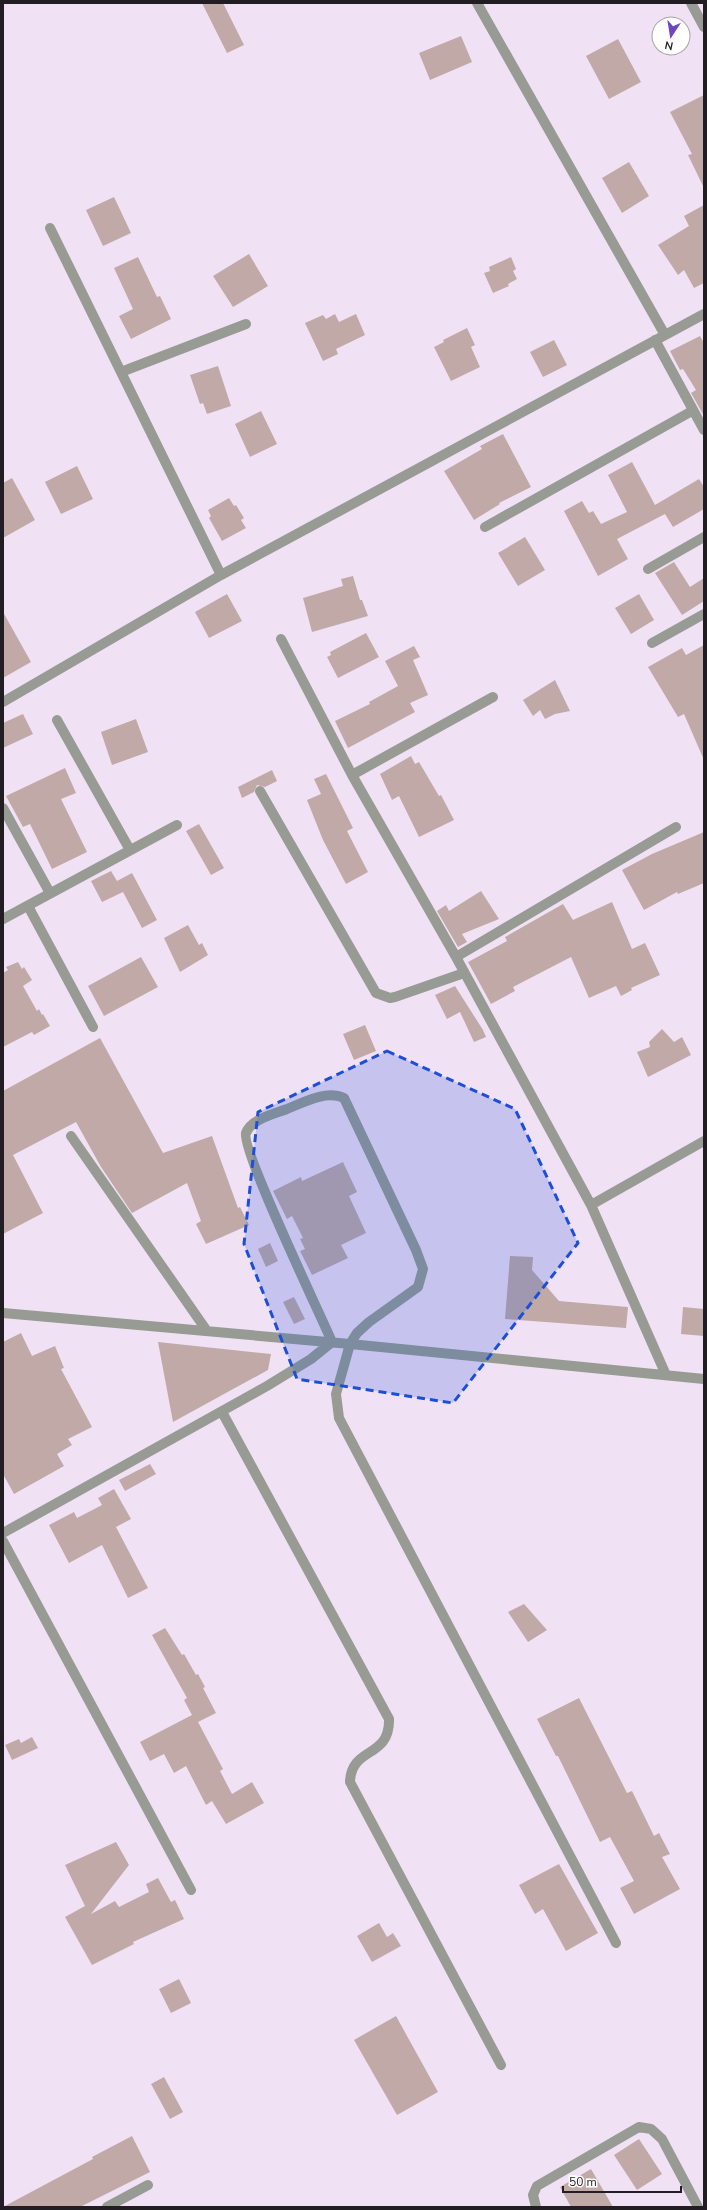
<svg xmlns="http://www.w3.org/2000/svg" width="707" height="2210" viewBox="0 0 707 2210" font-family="'Nunito Sans',sans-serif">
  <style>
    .building { fill: #c1a9a8 }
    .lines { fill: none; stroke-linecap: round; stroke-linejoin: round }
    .minor { stroke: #979b93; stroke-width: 10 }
    .marked { fill: #1d4ed8; fill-opacity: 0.2; stroke: #1d4ed8; stroke-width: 3; stroke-dasharray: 8 5; stroke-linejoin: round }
  </style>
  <rect width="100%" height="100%" fill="#f0e2f4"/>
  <path class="building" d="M202 3H223L244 45 227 53Z
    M461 36 472 62 430 80 419 53Z
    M618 39 641 82 609 99 586 56Z
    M704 95V188L688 155 692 154 670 112Z
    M629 162 649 196 622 213 602 178Z
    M114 197 131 233 103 246 86 210Z
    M704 205V283L694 288 684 270 678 275 658 245 689 226 684 216Z
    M249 254 268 286 233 307 213 276Z
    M138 257 157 297 160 296 171 319 131 339 119 316 133 309 114 268Z
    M511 257 516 269 513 271 517 279 508 284 509 286 493 293 484 273 490 271 489 267Z
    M335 314 339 322 356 314 365 335 336 349 338 354 323 361 305 323 323 315 326 319Z
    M467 328 475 345 471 347 480 367 451 381 434 347 444 342 443 340Z
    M700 336 704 343V416L691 393 696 390 683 369 680 370 670 351Z
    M554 340 567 365 543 377 530 352Z
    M218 366 231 406 207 414 203 403 200 404 190 375Z
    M261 411 277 444 250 457 235 424Z
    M503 434 531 487 499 503 500 504 474 520 444 471 482 449 480 446Z
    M632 462 655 505 699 479 704 487V509L673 527 665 514 617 539 628 559 598 576 564 511 582 501 589 513 593 511 601 524 627 512 608 475Z
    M77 466 93 499 61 514 45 482Z
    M12 478 35 520 3 538V483Z
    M229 498 234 506 236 505 244 518 241 520 246 528 222 541 209 518 211 516 208 510Z
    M525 537 545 570 518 586 498 553Z
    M674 562 690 587 704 578V601L682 615 655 573Z
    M353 576 360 600H362L368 616 312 632 303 598 343 586 341 579Z
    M227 594 242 621 209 638 195 612Z
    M639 594 654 620 631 634 615 608Z
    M3 612 31 662 3 678Z
    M366 633 379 657 338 678 327 657 331 655 330 652Z
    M704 645V760L684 714 678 717 648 667 682 648 686 655Z
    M414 646 420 657 413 660 428 695 410 703 415 712 348 748 335 721 370 704 369 702 398 686 385 661Z
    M555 680 570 711 555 714 545 719 540 710 533 716 523 700Z
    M23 714 33 734 3 748V723Z
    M136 719 148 752 112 765 101 732Z
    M411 756 415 764 419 762 439 796 441 795 454 820 419 837 399 796 392 800 380 774Z
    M65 768 76 793 61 799 87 852 52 869 30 824 23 827 6 796Z
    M272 770 277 781 265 787 257 785 254 792 242 798 238 787Z
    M326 774 353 828 347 831 368 872 346 884 323 840 307 800 321 794 314 779Z
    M199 824 224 868 211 875 186 831Z
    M704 832V883L678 894 677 892 644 910 622 870 652 854Z
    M111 871 117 881 132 873 157 920 142 928 123 892 102 902 91 881Z
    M481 891 499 919 462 934 467 942 458 947 437 911 446 905 449 911Z
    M612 902 632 949 645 943 660 975 631 988 632 990 621 996 616 986 589 998 571 957 513 987 515 991 491 1004 468 962 507 941 505 937 563 904 573 920Z
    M188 925 199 945 202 943 208 955 180 972 164 938Z
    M141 957 158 987 104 1016 88 986Z
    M18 962 22 969 24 967 32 980 23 986 37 1011 39 1009 42 1015 43 1014 50 1026 34 1035 32 1032 3 1047V973L8 970 6 967Z
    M455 986 483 1030 486 1037 474 1042 460 1012 447 1019 435 995Z
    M365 1025 376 1051 354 1060 343 1034Z
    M662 1029 674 1042 682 1037 691 1055 648 1077 637 1052 650 1047 649 1042Z
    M100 1038 163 1153 212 1136 238 1208 240 1207 249 1225 206 1244 196 1224 201 1221 187 1183 132 1213 101 1167 76 1122 13 1155 43 1213 3 1234V1091Z
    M343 1162 357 1192 349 1196 366 1233 341 1245 348 1258 312 1275 300 1251 305 1249 300 1239 303 1238 292 1216 287 1219 273 1191 301 1177 302 1181Z
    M270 1243 278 1261 266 1267 258 1249Z
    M510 1256 533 1257 532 1270 559 1301 628 1307 626 1328 505 1319Z
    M294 1297 305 1319 294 1324 283 1302Z
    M683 1307 704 1309V1336L681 1334Z
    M21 1333 32 1356 55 1346 64 1368 61 1369 92 1427 68 1439 72 1445 57 1454 64 1466 14 1494 3 1474V1342Z
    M158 1342 271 1354 268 1370 173 1422Z
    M150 1464 156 1474 125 1491 119 1480Z
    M114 1489 131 1519 116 1527 148 1588 128 1598 102 1545 69 1563 49 1525 74 1512 77 1518 102 1505 98 1498Z
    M524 1604 547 1630 528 1642 508 1612Z
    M165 1628 182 1655 184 1654 196 1675 198 1674 205 1687 203 1688 216 1713 198 1722 223 1769 220 1771 232 1794 252 1782 264 1803 226 1824 212 1801 206 1805 186 1766 174 1773 164 1754 150 1761 140 1742 192 1715 184 1700 187 1698 152 1635Z
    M579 1698 627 1793 632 1791 654 1836 659 1833 670 1854 662 1857 680 1889 634 1914 620 1888 634 1881 610 1837 600 1842 558 1756H556L537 1719Z
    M32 1737 38 1748 12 1760 5 1745 19 1739 21 1743Z
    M116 1842 129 1865 91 1914 115 1901 119 1907 149 1892 146 1884 158 1878 171 1902 175 1900 184 1919 133 1942 134 1944 92 1965 65 1917 85 1906 65 1865Z
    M559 1864 598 1933 566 1951 543 1909 535 1914 519 1885Z
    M379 1923 387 1937 393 1933 401 1946 372 1962 357 1936Z
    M179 1979 191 2003 171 2013 159 1989Z
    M396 2016 438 2092 397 2115 354 2040Z
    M164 2077 183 2112 170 2119 151 2084Z
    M132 2136 150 2172 80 2207H3L93 2159 92 2157Z
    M639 2139 662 2174 637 2190 614 2155Z
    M591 2169 613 2207H571L560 2187Z"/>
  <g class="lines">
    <path class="minor" d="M477 3 665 335
      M691 3 704 27
      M50 228 221 575
      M655 340 704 430
      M121 372 246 324
      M485 527 692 411
      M648 569 704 537
      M281 639 352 775 456 957 591 1205 666 1375
      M652 643 704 614
      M3 702 221 575 704 314
      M57 720 130 850
      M352 775 493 697
      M260 791 376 993 390 998 395 997 464 973
      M3 808 50 893
      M28 906 93 1027
      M3 919 177 825
      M456 957 676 827
      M71 1136 207 1331
      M591 1205 704 1141
      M3 1313 350 1344 704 1379
      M222 1412 389 1719C390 1759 351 1746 350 1782L501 2065
      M3 1533 267 1386 311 1359 332 1342C321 1316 240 1147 246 1133 251 1119 274 1114 287 1109 304 1102 326 1090 344 1098L416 1250 423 1269 418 1287 369 1322 357 1333 350 1344 336 1394 339 1418 616 1943
      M3 1541 191 1890
      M107 2207 148 2185
      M536 2207 533 2195 537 2186 639 2127 651 2129 662 2139 698 2207"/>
  </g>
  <path class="marked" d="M387 1051 515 1109 578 1243 453 1403 297 1379 244 1244 258 1112Z"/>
  <rect width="707" height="2210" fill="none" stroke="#221c23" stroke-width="8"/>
  <g transform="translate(671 36) rotate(192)"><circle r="19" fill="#ffffff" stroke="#a7a4a7"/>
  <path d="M0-3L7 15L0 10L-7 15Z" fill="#7046be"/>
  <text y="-6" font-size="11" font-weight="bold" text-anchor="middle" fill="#221c23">N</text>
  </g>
  <path d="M563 2186v6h118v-6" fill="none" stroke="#221c23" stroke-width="2"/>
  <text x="569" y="2186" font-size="12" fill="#221c23" stroke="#ffffff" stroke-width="3" paint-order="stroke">50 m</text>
</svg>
